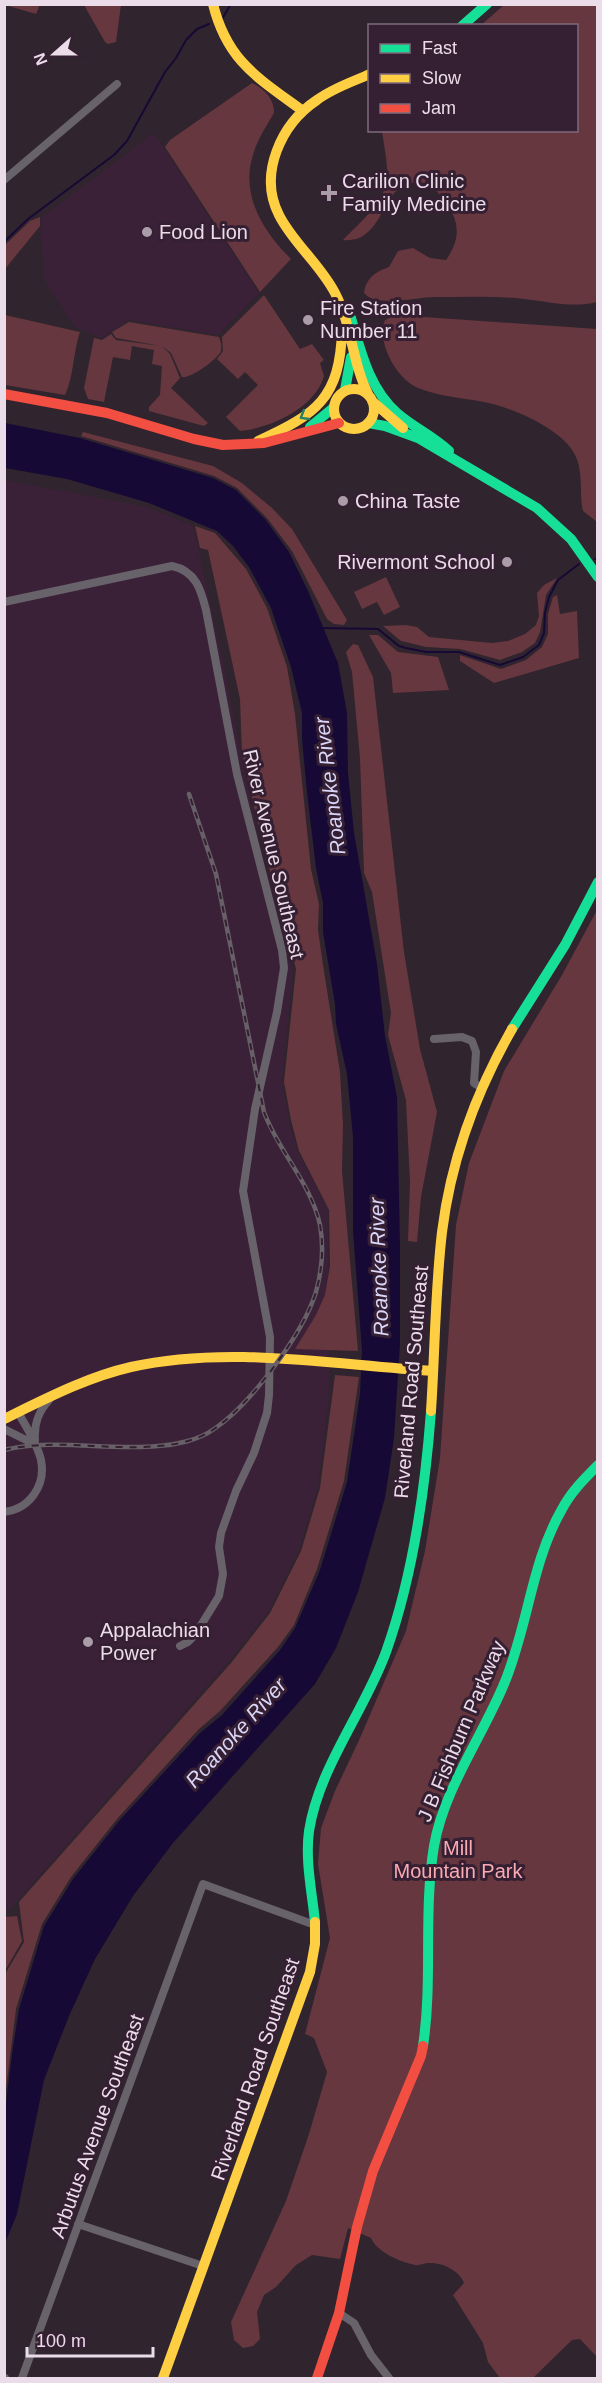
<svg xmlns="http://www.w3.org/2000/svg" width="602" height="2383" viewBox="0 0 602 2383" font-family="Helvetica,sans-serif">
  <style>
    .built { fill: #3b2138 }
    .green { fill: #66373e }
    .water { fill: #170935 }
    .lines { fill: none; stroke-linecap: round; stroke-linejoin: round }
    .stream { stroke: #170935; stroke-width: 2 }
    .street { stroke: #68626a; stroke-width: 8 }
    .fast { stroke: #16e098; stroke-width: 10 }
    .slow { stroke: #ffcf43; stroke-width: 10 }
    .jam { stroke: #f24e42; stroke-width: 10 }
    .rail-casing { stroke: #676067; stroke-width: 4.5 }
    .rail { stroke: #351f32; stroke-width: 2; stroke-dasharray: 7; stroke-linecap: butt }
    .oneway { stroke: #268065 }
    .poi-dot { fill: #aa9ca8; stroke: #351f32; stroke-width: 2 }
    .labels { text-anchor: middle; stroke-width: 6; stroke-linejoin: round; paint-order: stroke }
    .poi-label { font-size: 20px; fill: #ebdce9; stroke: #351f32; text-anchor: start }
    .street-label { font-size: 20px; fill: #ebdce9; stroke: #351f32 }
    .park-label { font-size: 20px; fill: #f9aab2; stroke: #351f32 }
    .water-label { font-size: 21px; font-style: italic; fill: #d9d6f9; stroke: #351f32 }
  </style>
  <rect width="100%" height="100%" fill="#30242e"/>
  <path class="built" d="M154 133 259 293 218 335 129 320 101 338 75 327 44 279 41 218Z
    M4 480 147 507 193 526 222 657 257 833 293 970 282 1080 289 1122 298 1152 328 1210 329 1394 318 1487 299 1550 268 1612 229 1661 9 1910 5 1911Z"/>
  <path class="green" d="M5 5H37L39 7 36 14Z
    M84 5H121L116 42 108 44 105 42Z
    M504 5H597V302C570 309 542 300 515 298 489 296 461 297 435 297 417 297 376 308 364 293 366 278 375 272 389 267L398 251 413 248 430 258 446 260C468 229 453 208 430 184 424 183 417 182 411 183 381 187 384 244 343 240 359 223 385 203 387 178 388 163 384 146 382 131L576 130V26L481 25Z
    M252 83C264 88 275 100 274 113 266 127 257 140 253 155 240 196 264 232 291 259L260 292 165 147 170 140Z
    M40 217V226L5 269V245L30 221Z
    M264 295 300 349 312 344 324 360 320 363 324 376C315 408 271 428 240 431L226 417 258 385 245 372 238 379 217 359 223 351 222 337Z
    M5 315 80 332C73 352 74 376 65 395L5 385Z
    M395 315 597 329V522L583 511C579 493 584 470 574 453 561 429 515 409 489 403 465 398 441 397 418 388 396 379 376 341 385 320Z
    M129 322 219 337C221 342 222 346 221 351 217 360 190 379 182 377L171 353 162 346 170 354 180 378 171 388 208 423 204 426 149 411V407L160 395 162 366 152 364 154 350 132 346 130 360 113 357 104 402 88 399 84 388 94 338 102 340 111 334 116 340 161 346 116 338 112 332Z
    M83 432 213 466 242 483 272 508 292 529 347 620 344 625 334 624 327 619 292 551 267 518 237 488 214 476 81 436Z
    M195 526 215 533 246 569 267 608 287 667 295 714 311 869 319 904 318 930 323 965 340 1072 343 1125 342 1171 358 1351 295 1349 316 1315 325 1295 330 1266 329 1210 299 1151 291 1120 284 1082 296 969 260 833 242 754 240 699 208 550 200 548Z
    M386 577 400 607 384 615 377 602 362 609 354 592Z
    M557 578 546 595 540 632 535 643 522 652 500 660 460 649 426 647 401 641 383 626 406 625 417 627 429 637 492 643 508 641 525 634 536 625 539 616 537 593 544 585Z
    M557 595 560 614 577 611 579 658 494 683 460 661V655L501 669 526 660 542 647 548 634V614L553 597Z
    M369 635H378L398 652 438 657 449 690 393 693 391 673Z
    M353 644 358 645 373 677 404 952 420 1049 437 1112 421 1197 417 1242 408 1241 410 1182 406 1100 388 1035 391 1013 372 892 364 873 360 758 352 672 346 652Z
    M597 910V2357L580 2339 572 2340 533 2378H500L488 2362 483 2343 453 2295 464 2283C460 2271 442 2262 429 2263 424 2263 420 2266 415 2265 400 2262 377 2252 371 2238L348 2228 340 2259 312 2255 296 2265 276 2287 264 2295 257 2312 260 2339 253 2346 243 2348 234 2340 231 2322 286 2201 309 2134 327 2072 314 2038 305 2034 330 1938 318 1864 321 1828 335 1791 360 1738 406 1631 425 1551 440 1458 456 1225 469 1163 504 1071 562 975Z
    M335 1375 359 1377 344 1481 317 1569 294 1625 278 1647 220 1711 199 1729 117 1819 71 1877 42 1924 16 2009 5 2097V1974L24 1942 19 1902 231 1663 270 1613 301 1551 320 1488Z
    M17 1916 22 1941 5 1971V1917Z"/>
  <path class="water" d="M5 423 80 438 213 478 236 490 265 519 289 552 308 591 338 663 347 713 348 773 354 833 377 964 385 1036 397 1097 400 1248V1344L394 1438 385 1498 358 1592 336 1648 315 1684 173 1843 133 1896 95 1959 69 2016 44 2080 17 2214 5 2243 4 2119 12 2054 19 2009 44 1926 73 1879 119 1821 200 1733 222 1715 280 1650 295 1628 320 1570 347 1482 360 1394 362 1350 353 1231V1137L347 1074 336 1024 335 1004 323 932V903L316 868 307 792 302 739V713L291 667 271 608 249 567 233 546 217 531 149 503 67 479 5 468Z"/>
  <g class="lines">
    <path class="stream" d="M222 19 231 4
      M4 242 28 219 114 155 127 141 165 72 176 58 186 40 197 29 209 24
      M595 559 598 558
      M322 628 378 629 399 646 406 648 426 652H459L500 665 523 657 539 645 544 633 545 613 549 597 558 580 579 564"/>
    <path class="street" d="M4 180 117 84
      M4 602 172 566C196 571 201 590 206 610L237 774 282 950 284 968 277 1012 255 1109 243 1191 270 1337 269 1395 267 1413 254 1453 236 1491 221 1533 219 1547 223 1574 219 1596 195 1635 188 1642 180 1646
      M434 1039 462 1037 472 1041 476 1052 474 1083 482 1088
      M4 1429 32 1443
      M35 1440C34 1424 38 1412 49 1400
      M4 1512C30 1509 46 1485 41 1460 37 1443 26 1427 18 1412
      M78 2224 203 2266
      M339 2313 354 2323 371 2355 389 2378
      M4 2378H5
      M22 2378 203 1884 315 1925"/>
    <path class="fast" d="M462 26 487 4
      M351 318C361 352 369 388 397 413 413 427 433 436 449 451
      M345 390 351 357
      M368 423 385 426 418 438 537 508 571 539 598 577
      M310 427 333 408
      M512 1029 565 945 598 882
      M315 1922C312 1892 305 1861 309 1831 319 1767 364 1712 386 1652 413 1576 425 1492 431 1411
      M423 2046C433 1980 423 1913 434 1846 444 1789 482 1737 504 1684 528 1627 531 1564 561 1511 570 1493 584 1479 598 1465"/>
    <path class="slow" d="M213 4C227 61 258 78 303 111
      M334 409a20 20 0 1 1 40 0a20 20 0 1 1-40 0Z
      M369 396C352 363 352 325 335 293 320 264 293 243 279 215 258 174 281 124 317 100 333 88 352 82 370 74
      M372 401 403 428
      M258 441C317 414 340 398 342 330
      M431 1411C435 1351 435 1292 442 1232 451 1160 476 1092 512 1029
      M4 1419C45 1399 87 1377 131 1367 230 1345 333 1365 433 1371
      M163 2378 310 1972 315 1944V1922"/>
    <path class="jam" d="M4 394 107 413 194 439 223 445 264 443 339 423
      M317 2378 339 2313 357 2227 373 2171 421 2056 423 2046"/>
    <defs>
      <path id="rail" d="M4 1450C55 1438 107 1451 158 1446 176 1445 199 1440 214 1429 250 1405 303 1334 316 1292 322 1270 324 1247 320 1225 311 1183 278 1151 264 1112L216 874 189 794"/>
    </defs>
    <use href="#rail" class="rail-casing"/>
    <use href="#rail" class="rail"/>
  </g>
  <defs><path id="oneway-chevron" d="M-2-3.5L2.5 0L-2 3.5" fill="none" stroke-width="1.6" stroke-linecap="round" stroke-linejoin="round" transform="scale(1.5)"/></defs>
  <use class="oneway" href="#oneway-chevron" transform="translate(304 416) rotate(149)"/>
  <g class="poi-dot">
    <path d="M326 184h6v6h6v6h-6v6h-6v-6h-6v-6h6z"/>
    <circle cx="147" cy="232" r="6"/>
    <circle cx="308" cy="320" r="6"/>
    <circle cx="343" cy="501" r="6"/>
    <circle cx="507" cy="562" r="6"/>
    <circle cx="88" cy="1642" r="6"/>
  </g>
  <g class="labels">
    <g class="poi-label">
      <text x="342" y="188">Carilion Clinic<tspan x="342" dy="23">Family Medicine</tspan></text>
      <text x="159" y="239">Food Lion</text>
      <text x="320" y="315">Fire Station<tspan x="320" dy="23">Number 11</tspan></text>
      <text x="355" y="508">China Taste</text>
      <text x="495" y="569" text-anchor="end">Rivermont School</text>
      <text x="100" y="1637">Appalachian<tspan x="100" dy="23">Power</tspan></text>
    </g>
    <g class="street-label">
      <text transform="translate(274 854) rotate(77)" y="7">River Avenue Southeast</text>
      <text transform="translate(411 1382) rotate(-85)" y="7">Riverland Road Southeast</text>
      <text transform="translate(461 1731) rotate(-67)" y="7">J B Fishburn Parkway</text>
      <text transform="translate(255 2069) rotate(-71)" y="7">Riverland Road Southeast</text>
      <text transform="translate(97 2126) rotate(-70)" y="7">Arbutus Avenue Southeast</text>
    </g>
    <g class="park-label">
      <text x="458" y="1855">Mill<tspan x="458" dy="23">Mountain Park</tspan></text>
    </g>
    <g class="water-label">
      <text transform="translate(330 786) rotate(-97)" y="7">Roanoke River</text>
      <text transform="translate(379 1267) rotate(-92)" y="7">Roanoke River</text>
      <text transform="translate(236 1733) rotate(-48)" y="7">Roanoke River</text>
    </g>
  </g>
  <rect width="602" height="2383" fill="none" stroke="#ebdce9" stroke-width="12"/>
  <rect x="368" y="24" width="210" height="108" fill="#351f32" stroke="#7e6b7b" stroke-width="1.5"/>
  <rect x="380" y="44" width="30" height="9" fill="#16e098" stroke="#7e6b7b" stroke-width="1.5"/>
  <text x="422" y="54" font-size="18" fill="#ebdce9">Fast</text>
  <rect x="380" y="74" width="30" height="9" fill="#ffcf43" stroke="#7e6b7b" stroke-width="1.5"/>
  <text x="422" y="84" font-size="18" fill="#ebdce9">Slow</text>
  <rect x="380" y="104" width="30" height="9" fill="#f24e42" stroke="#7e6b7b" stroke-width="1.5"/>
  <text x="422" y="114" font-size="18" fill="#ebdce9">Jam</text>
  <g transform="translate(54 54) rotate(249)" stroke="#351f32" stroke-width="4.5" paint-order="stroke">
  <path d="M0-4.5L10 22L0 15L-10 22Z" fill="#ebdce9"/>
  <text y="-9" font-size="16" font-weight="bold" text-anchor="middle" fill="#ebdce9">N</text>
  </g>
  <path d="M27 2347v9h126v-9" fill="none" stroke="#ebdce9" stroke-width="3"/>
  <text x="36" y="2347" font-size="18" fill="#ebdce9" stroke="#351f32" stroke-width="4.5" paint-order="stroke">100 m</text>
</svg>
